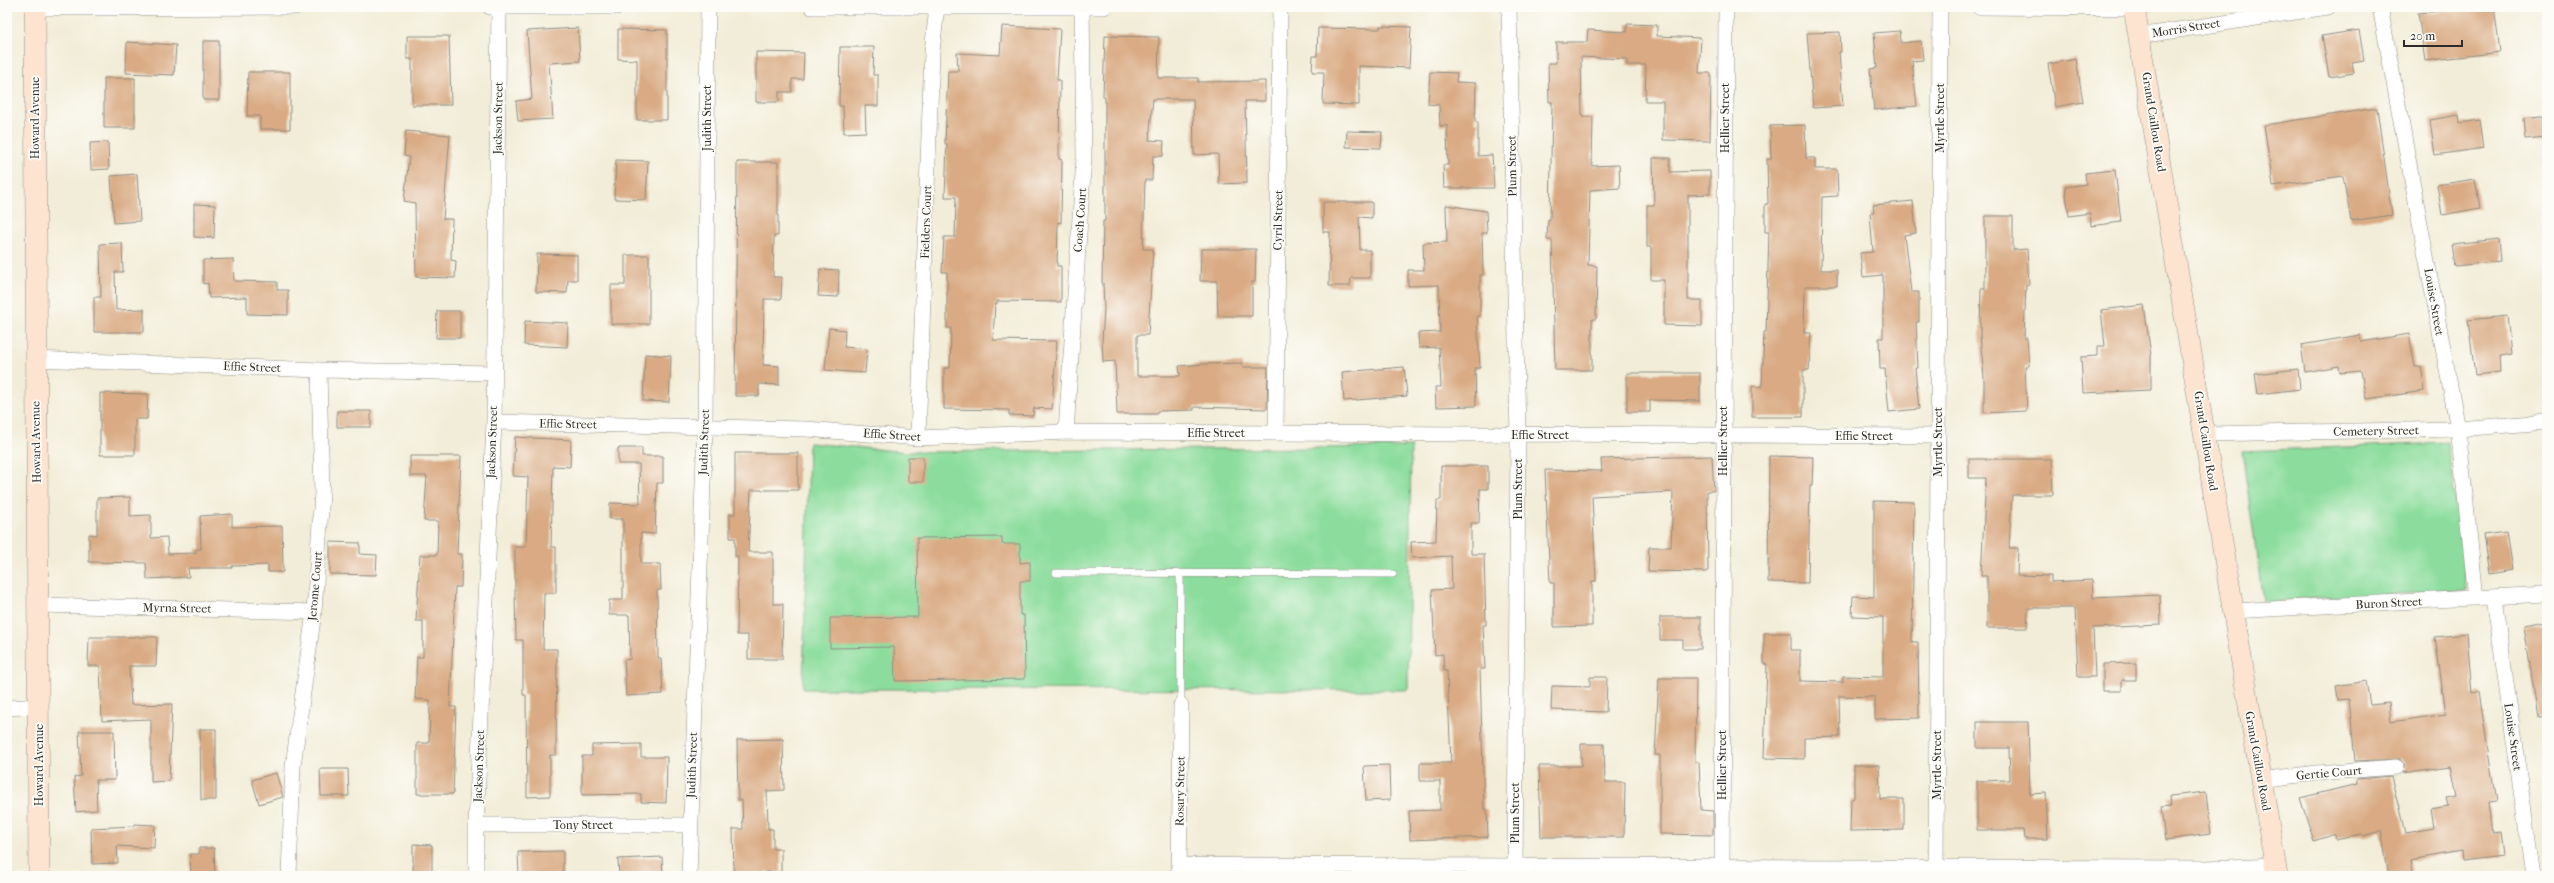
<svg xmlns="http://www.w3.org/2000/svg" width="2554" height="883" viewBox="0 0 2554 883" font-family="'IM FELL French Canon',serif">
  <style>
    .green { fill: #8cdd9d; stroke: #5c8464 }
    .building { fill: #d9aa83 }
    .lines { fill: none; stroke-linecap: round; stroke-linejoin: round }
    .lane-casing { stroke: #8e8c82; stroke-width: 8 }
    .street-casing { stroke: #8e8c82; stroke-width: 16 }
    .secondary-casing { stroke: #8e8c82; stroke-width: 22 }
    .lane { stroke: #fff; stroke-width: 7 }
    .street { stroke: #fff; stroke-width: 15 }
    .secondary { stroke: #fde4d1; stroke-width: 21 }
    .labels { text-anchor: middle; stroke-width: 3.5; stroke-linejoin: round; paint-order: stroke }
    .street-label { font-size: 12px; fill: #2b2b2b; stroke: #fdfcf7 }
  </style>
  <rect width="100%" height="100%" fill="#fdfcf7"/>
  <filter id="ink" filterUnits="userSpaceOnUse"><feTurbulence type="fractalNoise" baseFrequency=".025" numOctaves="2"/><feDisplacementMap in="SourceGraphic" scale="8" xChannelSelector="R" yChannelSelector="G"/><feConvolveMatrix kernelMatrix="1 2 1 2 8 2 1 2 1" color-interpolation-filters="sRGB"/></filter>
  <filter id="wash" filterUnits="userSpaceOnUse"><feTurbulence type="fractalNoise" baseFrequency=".012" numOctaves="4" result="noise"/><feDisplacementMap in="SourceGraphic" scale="16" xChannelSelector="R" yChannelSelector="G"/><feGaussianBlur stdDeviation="0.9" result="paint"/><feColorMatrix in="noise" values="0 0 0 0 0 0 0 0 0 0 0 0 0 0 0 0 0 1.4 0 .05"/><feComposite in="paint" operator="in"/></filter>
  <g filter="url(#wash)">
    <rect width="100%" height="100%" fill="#f2edd8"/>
    <path class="green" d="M809 443 908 452 1411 447 1408 690 803 689Z
      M2447 443 2468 590 2263 601 2242 451Z"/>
    <g id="blocks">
      <path class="building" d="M2494 7 2500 52 2425 61 2418 13Z
        M1627 24 1657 25V36L1701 38 1699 73H1711L1710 141 1663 140V101H1645L1646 65H1627V59L1581 57 1582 117H1593L1592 166 1619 165 1620 188 1590 190 1588 265 1597 266 1596 319H1592V370H1555L1552 240H1547L1548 219 1550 220 1552 102H1549L1548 63H1556V42H1587L1588 30 1627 32Z
        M1002 26 1060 29 1057 80H1060L1059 159 1062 160 1061 223 1058 222 1057 266H1061V302L997 301V304H995L993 340 1057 341 1052 409 1034 408 1033 416 1009 415V410L944 409V368H950L951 328H947V272H942L944 237H955L956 197H945L947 144H945L948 71H958L957 53 1000 55Z
        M1380 26 1411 27 1409 68 1359 66V105L1323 104 1324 72H1312L1313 56H1317L1318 28 1380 29Z
        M578 28 580 61 549 63 553 119 518 121 516 101 532 99 527 31Z
        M618 29 667 30V120H637V60L618 59Z
        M2359 30 2364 60 2352 62 2354 73 2329 77 2322 36Z
        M1900 31 1901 43 1921 41 1923 60 1912 61 1917 106 1874 110 1870 69 1877 68 1874 33Z
        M1840 32 1841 52H1839L1843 106 1813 108 1807 33Z
        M407 36H449L451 105H412V59H407Z
        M1105 36 1159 37 1158 78H1198V82L1265 81V101H1245L1247 183 1219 184 1218 154 1194 155 1193 99H1153L1149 140 1164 141 1163 156H1153L1152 180H1145L1143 249H1153L1148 335H1137V376H1180L1179 366 1205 364 1242 363V367H1268L1267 409 1194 407V410L1157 411V414H1117L1115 361 1103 362 1102 341 1104 309 1103 283H1102L1103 221H1105V97L1103 96Z
        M203 41H219V100H203Z
        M127 42 176 45 174 75 126 73Z
        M840 47H874L873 75H878V106H865L866 132 844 133 843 106H839Z
        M756 52 804 53 803 79H792V92H779V102H756Z
        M2076 59 2083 102 2055 107 2048 64Z
        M248 72H290V129H260V116H247Z
        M1430 72 1457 73 1456 82 1476 83 1475 122H1478V156L1492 155 1494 188H1444L1443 165H1448L1447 125 1440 126 1439 105 1428 104Z
        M104 78H135V128H104Z
        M2377 108 2392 215 2351 221 2343 176 2273 186 2264 125Z
        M2459 115 2460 123 2480 120 2484 148 2435 155 2430 120Z
        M2547 116V137L2525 139 2523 119Z
        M1805 125 1806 158H1815V169H1837L1838 196 1822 197 1821 270H1837V286H1805L1804 333H1811L1809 370H1803V417H1752V386L1762 387 1764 332H1766L1769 232H1765V204H1768L1767 159H1771L1770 126Z
        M406 131 450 135 443 219H452L451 260 456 261 455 278 416 277 415 203 404 201 409 157 404 156Z
        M1347 131 1382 132 1381 148 1346 147Z
        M108 142 109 169 91 170 90 143Z
        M1653 158H1670V172L1710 171V194L1688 195V300H1702V326L1664 325V280H1651V247H1647V205H1654Z
        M616 160 648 161 646 200 614 199Z
        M737 162H778V236H774L773 277H782L781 299H764L763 365 779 366V385L759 384V396H735Z
        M2115 170 2121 222 2091 226 2090 213 2069 216 2065 187 2086 184 2085 173Z
        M137 174 140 221 114 223 111 176Z
        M2475 179 2480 208 2442 215 2437 185Z
        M1913 201 1916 233 1904 235 1911 292H1919V322H1916L1918 368H1915L1919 409 1889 412 1885 369H1880L1879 338H1883V275L1863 277 1860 253 1873 252 1870 213H1874L1873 205Z
        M1323 202H1372V218L1359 217 1360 250H1370V278H1351L1350 286H1329L1330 232H1323Z
        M194 204 215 205 214 238 194 237Z
        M1446 205 1486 211 1487 233H1482L1483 275H1480V316H1477L1480 368H1475L1476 406 1436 407 1435 387H1441L1439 347 1419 348 1418 333 1440 332 1439 285 1408 286V270H1424L1423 243 1447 242Z
        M1985 216H2013V250L2027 249 2029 285H2026L2024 338H2027L2029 366H2025L2027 411 1984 413V378L1980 335 1981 289H1985Z
        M2499 239 2501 261 2455 266 2452 244Z
        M122 243 123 272H115L116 310 144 309V332H94V297H101L100 244Z
        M1201 249H1256L1255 282H1252V316H1218L1217 281H1200Z
        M537 254 577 255V280H568L567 293 536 292Z
        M625 255H649V324H611V285H625Z
        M233 259 234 281 277 282V290H288V315L247 314V297L209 298 208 283 203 284V260Z
        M820 269 839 270 838 297 818 296Z
        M2144 305 2151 356V390L2083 393 2081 357 2097 356V346H2105L2101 310Z
        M437 311H460V338H436Z
        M2507 316 2511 354 2499 356 2500 372 2475 375 2468 320Z
        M525 321 568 323 567 347 524 345Z
        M829 328 845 330 844 347 867 349 865 373 825 370Z
        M2409 334 2415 367 2421 366 2425 391 2366 399 2361 371 2340 373 2339 366 2305 372 2301 345 2360 335 2361 342Z
        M645 354 671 356 669 402 643 401Z
        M1404 367 1407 396 1344 401 1342 372Z
        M2298 369 2300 389 2258 394 2255 374Z
        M1627 373H1700V401L1650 400V412H1627Z
        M100 393 148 394 147 419H135V455H100Z
        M337 411H371V427H337Z
        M515 437 571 440 570 467 553 466 551 547H556V593H544L543 649H557L556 755H550V796L527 797 526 695H523V640H516L515 593V547H526L528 477 513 476Z
        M618 448H642V456H663V483H657L655 534 641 533V564H660L661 590H657L658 658H661L663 694 626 696 624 660 630 659 629 615H609V600H623V519H610V503L640 504 639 464H618Z
        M735 453H798V490H751L748 552H773V604H783L782 659H748V635H737L738 556H735V538H730V514H735Z
        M410 456H461L457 554H462L461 587H455L450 707H456L453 794H417V743H429L430 700 415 699 417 657H423V621H416L420 555H437L438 521H424L427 476H410Z
        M1712 456 1714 491H1707L1708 572 1648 571 1649 547H1671L1673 492 1592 496 1596 581H1592V626L1554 627V583H1550L1545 470 1602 471 1601 459Z
        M1769 456 1813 457 1812 486H1810L1808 583 1768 582Z
        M908 457H923V482H908Z
        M1969 459H2052L2053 495H2012L2009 548H2018L2017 575 2051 576V582L2092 580 2093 598 2160 595 2161 625 2093 628 2095 677H2078L2075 608H2028L2027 628H1987V576H1981L1986 478H1969Z
        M1441 466H1488V489H1480L1479 523H1471V554H1484L1486 625H1483L1485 669H1480L1484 809H1487L1488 837 1410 840 1409 811 1440 810V781H1420V763H1451L1447 671H1444L1443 654 1435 655 1432 590 1452 589 1451 556 1412 558 1411 542 1436 541 1437 500H1441Z
        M130 497V516L151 515V538L167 537 168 554 196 553V549H201L200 516 232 514V527L282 526 283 572H268V565L232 566V568H188L189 577 147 579 146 563 89 562V534L97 535V498Z
        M1874 501 1914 502 1912 642H1918L1919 718 1875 719V697L1839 696 1840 737 1804 738V759L1764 758 1767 664H1764V633H1791V650H1800V681L1843 682V676L1883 677V617L1852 616 1853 596 1874 597Z
        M2507 532 2513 570 2489 574 2483 535Z
        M1002 537V544H1020V563L1030 562V581H1020V615H1024L1025 679 895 681 894 647 830 648V618L918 617 917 538Z
        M330 542 360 543V554L377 555 376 575 330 574Z
        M1660 617H1701V649H1683V640H1660Z
        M2547 622V716L2538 717 2524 626Z
        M2467 634 2472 693 2479 692 2496 802 2488 803 2492 833 2500 832 2503 856 2462 861 2461 851 2410 860 2412 872 2389 876 2381 831 2363 836 2362 834 2335 839 2334 834 2314 841 2300 798 2357 784V779L2391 776 2405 833 2434 828 2431 809 2448 806 2446 798 2457 796 2451 766 2402 773 2405 766 2400 759 2355 761 2349 699 2338 700 2336 686 2366 681 2370 705 2389 703 2391 722 2446 714 2435 637Z
        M89 637H157L156 666H129L131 705 172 704 169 781 151 782V719L102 721 100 666H88Z
        M2136 663V680H2122V691H2103V664Z
        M1590 677H1607L1606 712 1551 710 1552 686 1590 687Z
        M1659 678H1696L1695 762H1699L1701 810 1713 811V835L1660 834V755H1655Z
        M1977 722H2028L2030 794 2046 793 2048 839H2024L2023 830H1977V781L2010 780 2009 748H1977Z
        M200 729H216V800H201Z
        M79 731H114L115 780H96L97 810 76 812 74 777 81 776Z
        M783 739 784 790 767 791 768 829H773V849H781V872H765V876H734L733 829H743L742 800H738L737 740Z
        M641 744V757H667L666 803 641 802V794L582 795V756H592V745Z
        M1581 744H1604L1605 782H1625L1624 837H1541L1539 766H1581Z
        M1389 765 1390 800 1366 801 1364 766Z
        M1854 765H1879L1880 799H1904V830L1850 831 1851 799 1854 798Z
        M320 769H348L349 796H321Z
        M276 773 283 797 259 804 252 780Z
        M2206 792 2211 834 2165 840 2161 807 2171 806 2170 796Z
        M134 824 155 825 154 848 117 846 118 863 92 864 91 828 134 826Z
        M413 844 432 845V876H413Z
        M199 848H214L215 876H191L190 854H199Z
        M563 851V876L519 875 518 852Z
        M662 857 663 876H619L618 859Z"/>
    </g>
  </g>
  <g filter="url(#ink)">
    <use href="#blocks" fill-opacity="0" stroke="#8e8c82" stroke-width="1"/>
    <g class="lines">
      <defs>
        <path id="lane" d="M1056 573 1393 574
          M1180 573 1181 705"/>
        <path id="street" d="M490 7H617
          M812 7H1104
          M1509 7 1518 435 1515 875
          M1979 7 2134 8
          M2380 7 2458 429 2476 598
          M35 8 295 7
          M2139 36 2328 7
          M35 359 319 370 494 373
          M494 422 806 429 918 438 1066 432 1938 436
          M1066 432 1084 157 1082 7
          M1276 433 1280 7
          M2205 434 2458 429 2547 422
          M918 438 932 52 937 7
          M2494 597 2533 876
          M40 605 314 612
          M2232 611 2547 594
          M7 708 39 706
          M2261 780 2316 773 2396 767
          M476 825H689
          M1179 865 2207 868 2275 865
          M1936 875 1940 7
          M289 876 293 766 314 612 322 493 319 370
          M476 876V825L494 422 499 8
          M689 876 705 427 708 7
          M1179 876 1181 705
          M1722 876 1726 7"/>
        <path id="secondary" d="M35 7C34 297 40 586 39 876
          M2134 7 2277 876"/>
      </defs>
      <use href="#lane" class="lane-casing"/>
      <use href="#street" class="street-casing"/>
      <use href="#secondary" class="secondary-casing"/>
      <use href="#lane" class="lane"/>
      <use href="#street" class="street"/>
      <use href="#secondary" class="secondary"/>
    </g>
  </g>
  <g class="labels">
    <g class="street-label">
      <text transform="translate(2186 28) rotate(-9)" y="4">Morris Street</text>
      <text transform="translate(35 118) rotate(-90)" y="4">Howard Avenue</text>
      <text transform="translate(498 118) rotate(-89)" y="4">Jackson Street</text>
      <text transform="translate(707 118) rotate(-90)" y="4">Judith Street</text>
      <text transform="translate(1725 118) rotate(-90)" y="4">Hellier Street</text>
      <text transform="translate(1940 118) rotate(-90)" y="4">Myrtle Street</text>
      <text transform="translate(2154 122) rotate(81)" y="4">Grand Caillou Road</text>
      <text transform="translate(1512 166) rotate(-91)" y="4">Plum Street</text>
      <text transform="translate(1080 220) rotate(-86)" y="4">Coach Court</text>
      <text transform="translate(1278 220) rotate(-89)" y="4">Cyril Street</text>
      <text transform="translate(926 222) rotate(-88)" y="4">Fielders Court</text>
      <text transform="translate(2434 302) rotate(80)" y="4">Louise Street</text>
      <text transform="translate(252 367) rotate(2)" y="4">Effie Street</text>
      <text transform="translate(568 424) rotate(1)" y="4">Effie Street</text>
      <text transform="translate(2376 431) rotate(-1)" y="4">Cemetery Street</text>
      <text x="1216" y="437">Effie Street</text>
      <text transform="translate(892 435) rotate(4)" y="4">Effie Street</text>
      <text x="1540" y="439">Effie Street</text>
      <text x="1864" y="440">Effie Street</text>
      <text transform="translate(1723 441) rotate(-90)" y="4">Hellier Street</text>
      <text transform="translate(2206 441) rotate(81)" y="4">Grand Caillou Road</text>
      <text transform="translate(36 442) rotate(-91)" y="4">Howard Avenue</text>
      <text transform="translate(492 442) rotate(-88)" y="4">Jackson Street</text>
      <text transform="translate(704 442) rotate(-88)" y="4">Judith Street</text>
      <text transform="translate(1938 442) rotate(-90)" y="4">Myrtle Street</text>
      <text transform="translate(1518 489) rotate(-90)" y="4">Plum Street</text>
      <text transform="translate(315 586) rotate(-85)" y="4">Jerome Court</text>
      <text transform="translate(2389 603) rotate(-3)" y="4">Buron Street</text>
      <text transform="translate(177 608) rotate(1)" y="4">Myrna Street</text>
      <text transform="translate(2513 737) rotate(82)" y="4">Louise Street</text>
      <text transform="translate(2258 761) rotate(80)" y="4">Grand Caillou Road</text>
      <text transform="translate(39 765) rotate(-90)" y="4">Howard Avenue</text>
      <text transform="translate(692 765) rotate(-88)" y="4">Judith Street</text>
      <text transform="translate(1722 765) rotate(-90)" y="4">Hellier Street</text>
      <text transform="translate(1937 765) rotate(-90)" y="4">Myrtle Street</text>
      <text transform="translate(479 766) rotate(-88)" y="4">Jackson Street</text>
      <text transform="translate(2329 773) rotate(-5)" y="4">Gertie Court</text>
      <text transform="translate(1180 791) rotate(-89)" y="4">Rosary Street</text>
      <text transform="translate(1515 813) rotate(-90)" y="4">Plum Street</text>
      <text x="583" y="829">Tony Street</text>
    </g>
  </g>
  <rect width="2554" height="883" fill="none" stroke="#fdfcf7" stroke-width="24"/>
  <path d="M2404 40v6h58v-6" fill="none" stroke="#2b2b2b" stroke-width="2"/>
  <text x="2410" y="40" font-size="12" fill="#2b2b2b" stroke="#fdfcf7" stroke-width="3" paint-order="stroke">20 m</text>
</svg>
